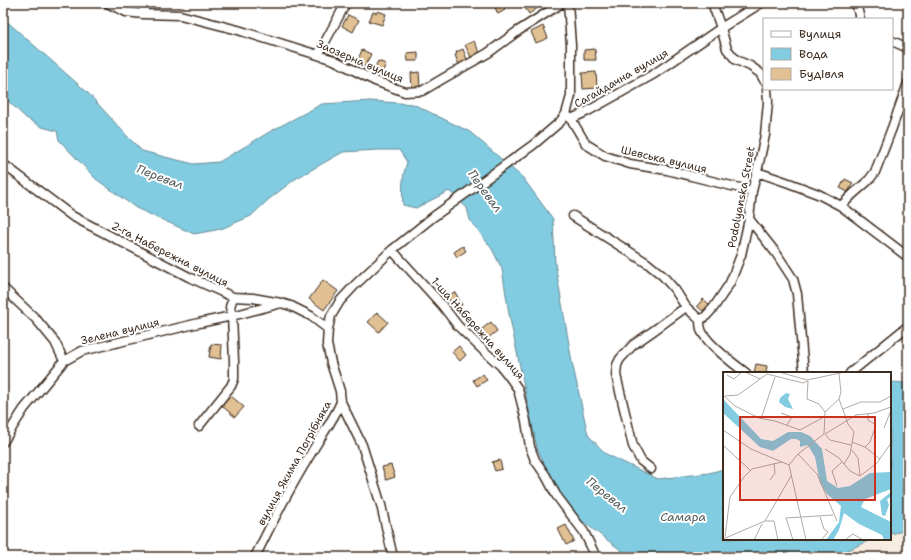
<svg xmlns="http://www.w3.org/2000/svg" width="911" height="560" viewBox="0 0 911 560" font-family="'Shantell Sans',sans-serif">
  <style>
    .built { fill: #f6ecdf }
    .water { fill: #82cce2; stroke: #668b94 }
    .building { fill: #e1c194; stroke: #3b2a1e }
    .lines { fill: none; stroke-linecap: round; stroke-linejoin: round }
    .minor-casing { stroke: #3b2a1e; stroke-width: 11 }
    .minor { stroke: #fff; stroke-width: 8 }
    .labels { text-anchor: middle; stroke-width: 4; stroke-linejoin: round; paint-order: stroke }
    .street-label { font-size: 11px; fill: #3b2a1e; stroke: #fff }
    .water-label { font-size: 12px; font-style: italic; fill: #505b59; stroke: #fff }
    .inset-road { fill: none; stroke: #b1aaa5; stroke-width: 1 }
    .view { fill: #c8321e; fill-opacity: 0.15; stroke: #c8321e; stroke-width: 2 }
    .inset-edge { fill: none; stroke: #3b2a1e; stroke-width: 2 }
  </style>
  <rect width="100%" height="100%" fill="#fff"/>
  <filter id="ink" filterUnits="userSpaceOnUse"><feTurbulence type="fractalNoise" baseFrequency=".025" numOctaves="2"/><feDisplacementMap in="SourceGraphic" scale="8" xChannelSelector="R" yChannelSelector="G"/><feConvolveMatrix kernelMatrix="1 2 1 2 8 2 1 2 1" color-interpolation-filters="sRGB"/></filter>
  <g filter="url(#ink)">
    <path class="built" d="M908 530V557H838L842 553 872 539H890V534Z"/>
    <path class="water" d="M3 18 87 92 128 137 142 151 169 158 194 164 219 162 271 131 322 104 370 101 413 104 470 132 523 178 553 219 555 263 572 362 588 435 606 454 658 479 709 473 724 469V539H872L842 553 838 557H630L582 521 561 500 537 448 509 314 502 269 492 249 470 220 467 208 449 191 416 208 403 205C402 189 402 177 407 162L399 150H378L343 152 295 179 268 200 251 216 221 229 194 234 136 208 96 179 59 140 57 131 42 127 26 118 3 96Z
      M890 382 908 383V530L890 534Z"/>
    <path class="building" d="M493 3H508L503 6 505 10 498 14Z
      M522 3H536L539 7 529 14Z
      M378 11 386 14 382 25 369 21 373 12 377 13Z
      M348 15 359 20 353 32 342 26Z
      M543 26 548 38 536 43 531 32Z
      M474 41 480 53 471 57 465 45Z
      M463 49 468 62 459 65 455 55 457 54 456 52Z
      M595 49 596 60H584V50Z
      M362 50 371 54 365 67 356 64Z
      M418 52V61H408L407 53Z
      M378 61 386 64 380 77 372 73Z
      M419 72 420 87 412 88 411 73Z
      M596 72 597 88 583 89 582 73Z
      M845 179 853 183 848 192 840 188Z
      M463 246 466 251 457 257 454 252Z
      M323 280 338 291 324 310 309 299Z
      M455 292 462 305 455 309 447 296Z
      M703 299 709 304 703 311 697 306Z
      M377 312 388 322 379 332 368 322Z
      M491 322 497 331 488 338 482 329Z
      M211 344 222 345 221 359 209 357Z
      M459 346 466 355 460 361 452 352Z
      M756 364 767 366 766 373H754Z
      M483 374 487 380 477 386 473 380Z
      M231 396 244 407 235 417 222 406Z
      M500 460 502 469 495 471 492 462Z
      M391 465 395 477 386 480 382 467Z
      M566 525 574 541 566 545 558 529Z"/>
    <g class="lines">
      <defs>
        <path id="minor" d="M107 3 126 12 143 14 180 15 238 30 334 60 375 81 405 92 422 91 444 78 488 53 518 31 562 3
          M712 3 721 28 727 49 736 60 750 66 760 73 764 80
          M856 3 860 19
          M143 14 145 3
          M892 41 908 48
          M318 55 346 3
          M568 116 571 119 586 144 605 156 630 164 667 170 752 191
          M571 119 588 111 654 74 721 28 761 3
          M3 164 72 216 189 277 233 297 253 298 281 303 291 306 311 316 328 329
          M757 172 789 183 818 194 841 206 908 257
          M841 206 853 194 869 180 875 172 892 128 908 83
          M573 216 647 263 663 276 675 290 686 307 700 320
          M749 219 776 253 793 279 797 294 804 373
          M392 250 442 305 458 326 484 351 501 366 508 375 518 389 526 421 530 447 535 460 546 476 556 495 584 532 596 557
          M3 288 36 319 55 342 64 361
          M700 320 706 316 714 307 730 283 741 255 749 219 752 191 757 172 765 135 768 102 767 89
          M700 320C700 324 700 328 702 332 708 344 735 365 746 373
          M850 373 908 326
          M199 426 231 386 234 379V361L232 316 230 307 233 297
          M3 442 24 409 64 361 82 351 199 323 232 316 278 304
          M651 469 641 461 633 446 616 375 617 365 620 359 633 345 653 331 686 307
          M255 557C272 522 290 488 310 455 320 437 333 421 341 402
          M393 557 381 505 362 445 341 402 340 391 331 363 327 344 328 329 331 316 340 301 355 285 392 250 433 217 533 145 560 122 566 114 571 96V45L568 3"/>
      </defs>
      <use href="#minor" class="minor-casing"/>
      <use href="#minor" class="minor"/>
    </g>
  </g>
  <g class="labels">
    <g class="street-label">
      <text transform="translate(360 61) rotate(23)" y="4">Заозерна вулиця</text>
      <text transform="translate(621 78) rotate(-30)" y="4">Сагайдачна вулиця</text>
      <text transform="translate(664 159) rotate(13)" y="4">Шевська вулиця</text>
      <text transform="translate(741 197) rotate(-79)" y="4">Podolyanska Street</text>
      <text transform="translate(170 254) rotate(27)" y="4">2-га Набережна вулиця</text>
      <text transform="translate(478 328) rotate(48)" y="4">1-ша Набережна вулиця</text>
      <text transform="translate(120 331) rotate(-14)" y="4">Зелена вулиця</text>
      <text transform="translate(294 463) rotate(-61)" y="4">вулиця Якима Погрібняка</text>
    </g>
    <g class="water-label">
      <text transform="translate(160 177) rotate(21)" y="4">Перевал</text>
      <text transform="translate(485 191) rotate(54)" y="4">Перевал</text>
      <text transform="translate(607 495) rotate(39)" y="4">Перевал</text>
      <text x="683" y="521">Самара</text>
    </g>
  </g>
  <g transform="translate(723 372)">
    <rect width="168" height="168" fill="#fff"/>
    <path d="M63 21 67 22 65 27 70 37 62 35 56 30 57 26ZM0 27 38 67 50 69 65 60H78L87 64 99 77 104 109 115 116 127 114 147 101 168 100V117L142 127 138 135 168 150V168H161L159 163 136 152 121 141 116 158 110 168H103L116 150 118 134 104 122 97 111 92 85 86 75 84 73 77 75V69L73 67H68L50 79 37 75 0 41ZM168 120V125L164 127 166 133 162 144 159 143 157 129Z" fill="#82cce2"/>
    <path class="inset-road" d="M22 0 37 7M56 0 84 8 122 0M116 2 118 20 116 27 125 52 131 60 127 82 121 92M4 3 11 7 19 0M85 9 84 27 96 32 102 40M0 23 12 34 36 46 52 49 77 58 101 45M2 24 15 23 44 2 80 11 85 9M120 37 138 30H157L168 24M102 40 116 27M58 41 69 45 64 53M38 47 52 5M161 56 168 38M0 58 28 77 66 93M102 62 133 43 151 41 168 35M102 62 107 68 128 73M129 70 142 75 157 87M0 73 27 98M142 75 147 70 153 53 145 48V41M102 77 116 86 127 99 137 104M129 78 135 86 137 104M75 82 94 102 114 149M66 93 83 168M66 93 75 82 101 62 102 40M137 104 154 91 168 71M47 108 52 101 51 91M114 114 109 99 119 90M97 145 101 157 105 160 98 168M42 149 68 104M2 165 7 125 21 105 29 97 59 90M0 167 42 149H51L55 168M31 168 39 152M70 168 63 146 110 143M122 168 130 162 140 168"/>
    <path class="view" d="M17 45H152V128H17Z"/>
    <rect width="168" height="168" class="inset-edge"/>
  </g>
  <rect width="911" height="560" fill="none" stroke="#fff" stroke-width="16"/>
  <rect x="8" y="8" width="895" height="544" fill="none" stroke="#3b2a1e" stroke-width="1.5" filter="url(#ink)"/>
  <rect x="763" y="18" width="130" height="72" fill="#ffffff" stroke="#b1aaa5"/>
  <rect x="771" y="31" width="20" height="6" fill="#ffffff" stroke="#b1aaa5"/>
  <text x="799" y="38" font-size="12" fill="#3b2a1e">Вулиця</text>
  <rect x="771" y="48" width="20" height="12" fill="#82cce2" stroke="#b1aaa5"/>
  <text x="799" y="58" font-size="12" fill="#3b2a1e">Вода</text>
  <rect x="771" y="68" width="20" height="12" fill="#e1c194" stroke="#b1aaa5"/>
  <text x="799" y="78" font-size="12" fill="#3b2a1e">Будівля</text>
</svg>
